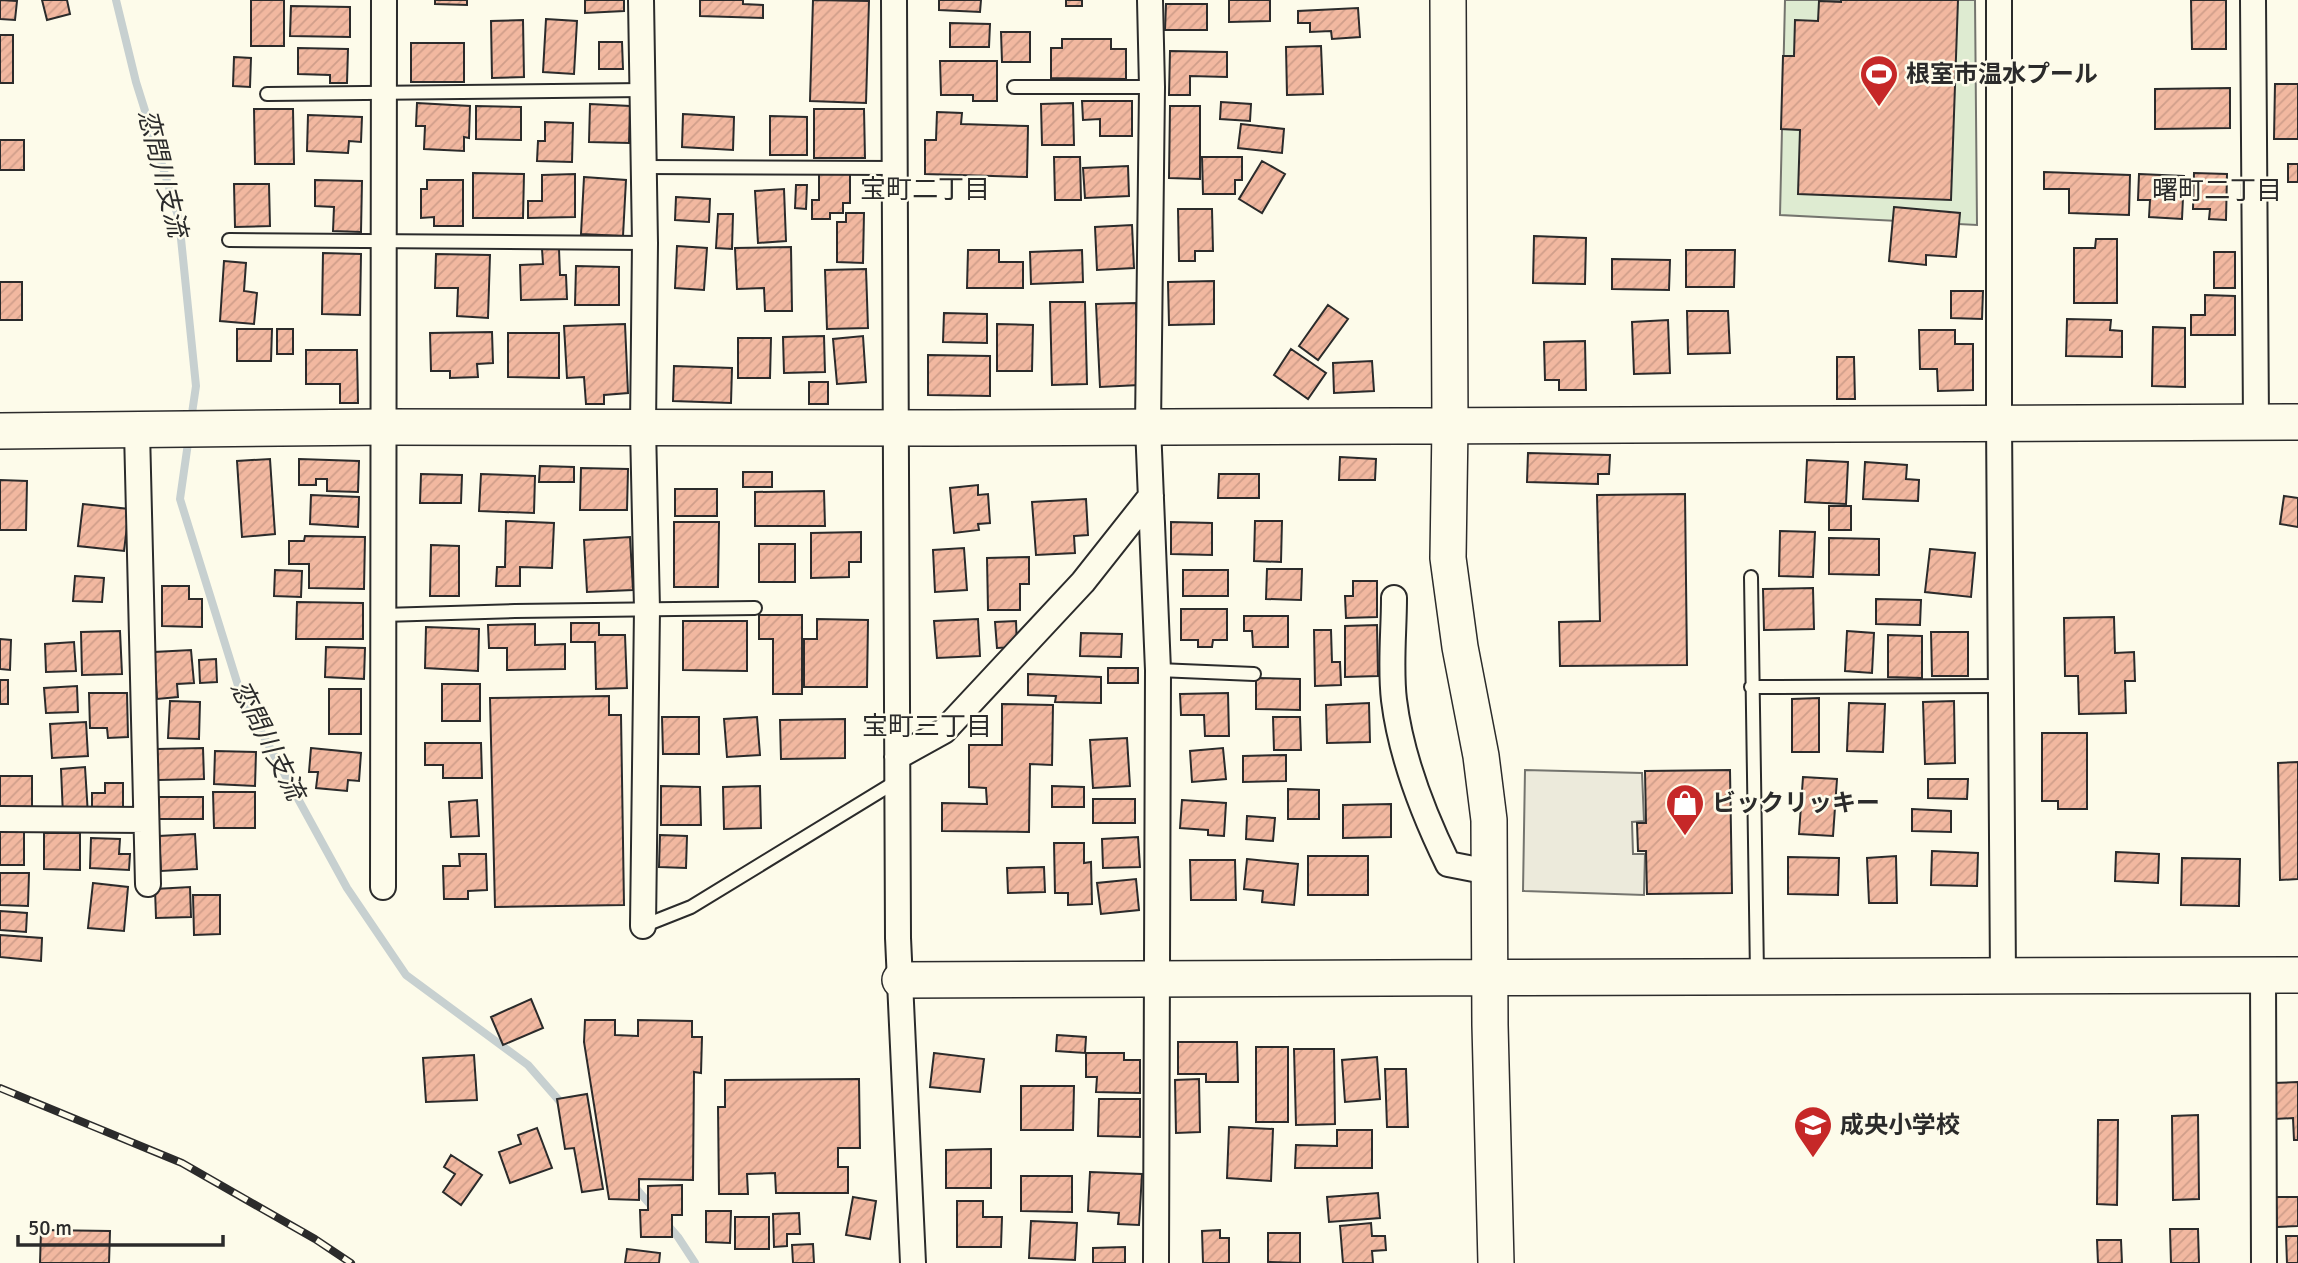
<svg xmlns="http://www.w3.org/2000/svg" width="2298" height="1263" viewBox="0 0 2298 1263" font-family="Signika,'Noto Sans JP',sans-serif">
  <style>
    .grass { fill: #deebd1; stroke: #74746e; stroke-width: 2 }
    .parking { fill: #eceadb; stroke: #74746e; stroke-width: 2 }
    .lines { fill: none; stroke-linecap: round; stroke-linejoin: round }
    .stream { stroke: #c7d0d0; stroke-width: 8 }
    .building { fill: url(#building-hatch); stroke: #2b2b2b; stroke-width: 2 }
    .lane-casing { stroke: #2b2b2b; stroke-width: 16 }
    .street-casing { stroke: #2b2b2b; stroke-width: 28 }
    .secondary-casing { stroke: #2b2b2b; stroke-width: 38 }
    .lane { stroke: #fdfbea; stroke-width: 12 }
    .street { stroke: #fdfbea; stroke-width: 24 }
    .secondary { stroke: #fdfbea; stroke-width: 35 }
    .rail-casing { stroke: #2b2b2b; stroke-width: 8 }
    .rail { stroke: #fdfbea; stroke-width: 5; stroke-dasharray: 16; stroke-linecap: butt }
    .labels { text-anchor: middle; stroke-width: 5; stroke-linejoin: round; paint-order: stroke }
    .poi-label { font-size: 24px; font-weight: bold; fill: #2b2b2b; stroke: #fdfbea; text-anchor: start }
    .water-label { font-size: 26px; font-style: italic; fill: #2b2b2b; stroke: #fdfbea }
    .neighbourhood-label { font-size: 26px; fill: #2b2b2b; stroke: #fdfbea }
  </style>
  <defs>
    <pattern id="building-hatch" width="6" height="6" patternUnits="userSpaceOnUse" patternTransform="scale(1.75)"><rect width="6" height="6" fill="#f2b8a0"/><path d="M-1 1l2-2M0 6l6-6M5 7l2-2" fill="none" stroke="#d09e8a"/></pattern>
  </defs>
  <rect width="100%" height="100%" fill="#fdfbea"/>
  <path class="grass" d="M1785 0H1975L1977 225 1780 215Z"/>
  <path class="parking" d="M1525 770 1642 773 1644 821 1632 822 1633 854H1645L1644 895 1523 891Z"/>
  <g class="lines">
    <path class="stream" d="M116 0 136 82 179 219 196 386 191 420
      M189 436 180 499 241 695 347 888 406 975 528 1065 563 1105
      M634 1186 653 1208
      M666 1223 678 1237 695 1263"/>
  </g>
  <path class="building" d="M0 0 17 1 15 20 0 19Z
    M42 0H67L70 14 47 20Z
    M251 0H284V46H251Z
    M435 0H467V5L435 4Z
    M585 0H624V11L585 13Z
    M700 0H743V4L763 5V18L700 16Z
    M813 0 869 1 866 103 810 101Z
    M939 0H981L980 12 939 10Z
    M1066 0H1082V6H1066Z
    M1229 0H1270V21L1229 22Z
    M1841 0H1958L1951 200 1798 194 1800 130 1781 129 1783 56H1794L1795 20 1818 21 1819 1 1841 2Z
    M2191 0H2226V49H2192Z
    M1166 4H1207V30H1165Z
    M291 6 350 7V37L290 36Z
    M1358 8 1360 37 1332 39 1331 31 1310 32V23H1298V11Z
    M546 19 577 21 574 74 543 72Z
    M523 20 524 77 492 78 491 21Z
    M950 23 990 24 989 47H950Z
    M1001 32H1030V62H1002Z
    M0 35H13V83H0Z
    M1062 39H1111V49H1126V79L1051 78V48H1062Z
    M599 42H622L623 69H599Z
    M411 43H464V82H411Z
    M1321 46 1323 94 1287 95 1286 47Z
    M298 48 348 49 347 83H330V75L298 74Z
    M1170 51 1227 52V77L1190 76V95H1169Z
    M234 57 251 58 250 87 233 86Z
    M940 61H997V101H973V95H941Z
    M2275 84H2298V139H2274Z
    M2230 88V128L2155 129V89Z
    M1082 101H1132V136H1100V119L1083 120Z
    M1221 102 1251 104 1250 121 1220 119Z
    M417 103 470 106 469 138 464 137V151L424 149 425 126H416Z
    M1073 103 1074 145H1042L1041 104Z
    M590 104 630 106 629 143 589 142Z
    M476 106 521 107V140L476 139Z
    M1170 106H1200V179L1169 178Z
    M254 109H293L294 164H255Z
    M814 109H864L865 158H814Z
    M937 112 962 113 961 124 1028 126 1027 177 925 174V140H936Z
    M683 114 734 117 733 150 682 147Z
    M308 115 362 117 361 142 349 141 348 153 307 151Z
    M770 116 807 117V155H770Z
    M545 122 573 123 572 162 537 161 538 141H545Z
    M1241 124 1284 129 1282 153 1238 148Z
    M0 140H24V170H0Z
    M1054 157H1080L1081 200H1055Z
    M1202 157H1242V180H1235V194H1203Z
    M1262 161 1285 174 1262 213 1239 199Z
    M2288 164H2298V182H2288Z
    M1128 166 1129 196 1085 198 1083 168Z
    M2044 172 2130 175 2129 215 2069 213V189H2044Z
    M473 173 524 174 523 218H473Z
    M2194 173 2227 174 2226 220 2209 219 2210 209H2193Z
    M575 174V217L528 218V201H542V175Z
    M819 174H850V203H843V213H830V219H812V200H819Z
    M2139 174 2184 176 2182 219 2149 217 2150 200H2138Z
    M584 177 626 180 623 236 581 234Z
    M315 180 362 181 361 232 333 231 334 207 315 206Z
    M427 180H463V226H434V217L421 218V189H427Z
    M234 184H269L270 226 235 227Z
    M796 185H807L806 209 795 208Z
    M784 189 786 241 758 243 755 191Z
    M676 197 710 199 709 222 675 220Z
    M1894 207 1960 213 1956 257 1926 255V265L1889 261Z
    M1178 209H1212L1213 251H1195V261H1179Z
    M846 213H864L863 263 837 262V222H846Z
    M718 214H733L732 249 716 248Z
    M1132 225 1134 268 1097 270 1095 227Z
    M1534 236 1586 238 1585 284 1533 283Z
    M2096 239H2117V303H2074V248H2095Z
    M677 246 707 248 704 290 675 288Z
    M791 247 792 311H765L764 288 737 289 735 248Z
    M542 249H559L560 275H566L567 299 521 300 520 265 543 264Z
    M968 250H999V262H1023V288H967Z
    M1082 250 1083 282 1031 284 1030 252Z
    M1686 250H1735L1734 287H1686Z
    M2214 252H2235V288H2214Z
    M323 253 361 254 360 315 322 314Z
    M436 254 490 255 488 318 457 316 458 288H435Z
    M1612 259 1670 260 1669 290 1612 289Z
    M224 261 246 263 244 291 257 293 254 324 220 321Z
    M576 266 619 267V305H575Z
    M866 269 868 328 827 329 825 270Z
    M1214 281V324L1169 325 1168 282Z
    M0 282H22V320H0Z
    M1951 291H1983L1982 319 1951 318Z
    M2205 295 2235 296V335H2191V315H2205Z
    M1050 302H1085L1087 384 1052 385Z
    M1136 303 1139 385 1100 387 1096 304Z
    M1328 305 1348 319 1318 360 1299 346Z
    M1687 311H1728L1730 353 1688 354Z
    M944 313 987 314V343L943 342Z
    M2067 319 2111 320 2110 330 2122 331V357L2066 356Z
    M1668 320 1670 373 1634 374 1632 322Z
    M625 324 628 393 604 395V404H586L584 377 567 378 564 326Z
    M997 324 1033 325 1032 371H997Z
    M2153 327 2185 328V387L2152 386Z
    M237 329H272L271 361H237Z
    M277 329H293V354H277Z
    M1919 330H1955V344H1973V390L1938 391 1937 369H1920Z
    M492 332 493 363 477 364 478 377 450 378V371H431L430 333Z
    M508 333H559V378L508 377Z
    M824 336 825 372 784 373 783 337Z
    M863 336 866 382 837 384 833 339Z
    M738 338H771L770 378H738Z
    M1585 341 1586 390H1559V380H1545L1544 342Z
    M1291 349 1326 373 1308 399 1274 375Z
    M306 350H357L358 403H340V384H306Z
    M928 355 990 356V396L928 395Z
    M1837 357H1854L1855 399H1837Z
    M1372 361 1374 391 1334 393 1333 363Z
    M674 366 732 368 731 403 673 401Z
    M809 382H828V404H809Z
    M1528 453 1610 455 1609 474H1598V484L1527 482Z
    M1340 457 1376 459 1375 480H1339Z
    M270 459 275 534 242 537 237 461Z
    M299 459 359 461 358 492 327 491V479H316V485H299Z
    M1807 460 1848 462 1846 504 1805 502Z
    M1865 462 1907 465 1906 479 1919 480 1918 501 1863 499Z
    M540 466 574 467V482H539Z
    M581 468 628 469 627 510H580Z
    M743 472H772V487H743Z
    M421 474 462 475 461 503H420Z
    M481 474 535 476 534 513 479 511Z
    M1219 474H1259V498H1218Z
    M0 480 27 481 26 530H0Z
    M978 485V495L988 494 990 523 978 524 979 530 954 533 950 488Z
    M675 489H717V516H675Z
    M824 491 825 526H755V492Z
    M1685 494 1687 665 1560 666 1559 622 1600 621 1597 495Z
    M311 495 359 497 358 527 310 524Z
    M2284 496 2298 498V527L2280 524Z
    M1086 499 1088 535 1074 536 1075 553 1036 555 1032 502Z
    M83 504 129 509 124 551 78 546Z
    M1829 506H1851V530H1829Z
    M506 521 554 523 552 568 520 567V586H496L497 567H505Z
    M1255 521H1282L1281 562 1254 561Z
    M674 522H719L718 587H674Z
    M1171 522 1212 523V555L1171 554Z
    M1780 531 1815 532 1813 577 1779 576Z
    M861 532V562H849V577L811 578V533Z
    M305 536 365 537 364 589 309 588V564H289V541H304Z
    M630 537 633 590 587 592 584 540Z
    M1829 538 1879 539V575L1829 574Z
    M759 544H795V582H759Z
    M431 545 459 546V596H430Z
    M964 548 967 590 935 592 933 550Z
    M1930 549 1975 553 1971 597 1925 592Z
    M1029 557V584H1020V610H988L987 558Z
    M1267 569H1302L1301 600 1266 599Z
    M275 570 302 571 301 597 274 596Z
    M1183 570H1228V596H1183Z
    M75 576 104 578 102 602 73 601Z
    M1353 581H1377V617L1346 618 1345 596H1353Z
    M162 586H189V599H202V627L162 626Z
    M1813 588 1814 629 1764 630 1763 589Z
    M1876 599 1921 600 1920 625 1876 624Z
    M297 602 363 603V639H296Z
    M1181 609H1227V640H1213L1212 647H1198V640H1181Z
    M759 615H802V694H773V639H759Z
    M1244 616H1288V647H1253L1252 631H1244Z
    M2114 617 2115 653 2134 652 2135 681H2125L2126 713 2079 714 2078 676H2065L2064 618Z
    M817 619 868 620 867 687H804V639H817Z
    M978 619 980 656 937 658 934 621Z
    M683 621H747V671L683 670Z
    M1016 621 1017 647 997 648 995 622Z
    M571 623H599V635H625L627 688 596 689 595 642H571Z
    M535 624V645L565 644V669L507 670V648H489L488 625Z
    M1377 625 1378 676 1345 677V626Z
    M426 627 479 629 478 671 425 668Z
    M1314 630H1331L1332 662H1340L1341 685 1315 686Z
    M120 631 122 674 82 675 81 632Z
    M1847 631 1874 633 1872 673 1845 671Z
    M1931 632H1968V676H1932Z
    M1081 633 1122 634 1121 657 1080 656Z
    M1888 635 1922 636V678L1888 677Z
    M0 639 11 640 10 670 0 669Z
    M74 642 76 671 46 672 45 644Z
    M326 647 365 648 364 679 325 677Z
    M191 650 194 683 177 684 178 697 157 699 154 652Z
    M216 659 217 682 200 683 199 660Z
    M1108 668H1138V683H1108Z
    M1028 674 1101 677V703L1055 702 1056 696 1028 695Z
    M1256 678 1300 679V710L1256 709Z
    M0 680H8V704H0Z
    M442 684H480V721H442Z
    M77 686 78 712 46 713 44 688Z
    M329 689H361V734H329Z
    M89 693H127L128 737 108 738 107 728H90Z
    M1228 693 1229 736H1205L1204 715H1181L1180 694Z
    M609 696V715H621L624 905 495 907 490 698Z
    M1819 698V752H1792V699Z
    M170 701 200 702 199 739 168 738Z
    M1954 701 1955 763 1925 764 1923 702Z
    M1369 703 1370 742 1327 743 1326 705Z
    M1849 703 1885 704 1883 752 1847 751Z
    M1002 704 1053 705 1052 765 1030 764 1029 832 942 831V803L987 804 986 788 969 787V745H1002Z
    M662 717H699V754H663Z
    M757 717 760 755 727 757 724 719Z
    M1273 717H1300L1301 750H1274Z
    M845 719V758L781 759 780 720Z
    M86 722 88 756 52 758 50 724Z
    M2042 733H2087V809H2058V801H2042Z
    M1127 738 1130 786 1093 788 1090 740Z
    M425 743H481L482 778H443V765H425Z
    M203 748 204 779 158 780 157 749Z
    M311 748 361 753 359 781 348 780 347 791 316 788 318 772H309Z
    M1223 748 1226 779 1192 782 1190 751Z
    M215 751 256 752 255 786 214 784Z
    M1286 755V781L1243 782V756Z
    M2298 762V879L2280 880 2278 763Z
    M85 767 88 815 63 816 61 769Z
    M1730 770 1732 893 1647 894 1646 851H1638L1637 823H1646L1645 771Z
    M0 776H32V814H0Z
    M1803 777 1837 779 1833 836 1799 834Z
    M1928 779H1968L1967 799 1928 798Z
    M105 783H123V816H92V793H105Z
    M661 786 700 787 701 825H661Z
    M760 786 761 828 724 829 723 787Z
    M1052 786 1084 787V807H1052Z
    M1288 789 1319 790V819H1288Z
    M213 792H255V828H214Z
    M159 797H203V819H159Z
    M1093 799H1135V823H1093Z
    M477 800 479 836 451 837 449 802Z
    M1182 800 1226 803 1224 836 1208 835V830L1180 828Z
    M1391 804V837L1343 838V805Z
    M1912 809 1951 811V832L1912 831Z
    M1247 816 1275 818 1273 841 1246 839Z
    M0 831 24 832V865H0Z
    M44 833H80V870L44 869Z
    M195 834 197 869 161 871 159 836Z
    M660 835 687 836 686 868 659 867Z
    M1138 837 1140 867 1103 868 1102 839Z
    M91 838 120 839 119 854H130L129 870 90 868Z
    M1054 843H1084V863L1091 862 1092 904 1068 905V893H1055Z
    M1932 851 1978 853 1977 886 1931 885Z
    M2116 852 2159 854 2158 883 2115 881Z
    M459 854H486L487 890 468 891V899H444L443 866H460Z
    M1308 856H1368V895H1308Z
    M1896 856 1897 903H1869L1867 858Z
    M1788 857 1839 858 1838 895 1788 894Z
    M2182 858 2240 859 2239 906 2181 905Z
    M1247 859 1298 864 1294 905 1262 902 1263 891 1244 889Z
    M1190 860H1235L1236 900H1191Z
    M1044 867 1045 892 1008 893 1007 868Z
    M0 873H29L28 906 0 905Z
    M1136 879 1139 910 1101 914 1097 883Z
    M93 883 128 887 124 931 88 928Z
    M190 887 191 917 156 918 155 889Z
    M193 895H220V934L194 935Z
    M0 911 27 913 26 932 0 930Z
    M0 935 42 938 41 961 0 957Z
    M531 999 543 1028 503 1045 491 1017Z
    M585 1020H615V1035L638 1036V1020L692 1021V1037H702L701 1073 694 1072 693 1180 639 1179V1200L609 1199 584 1042Z
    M1057 1035 1086 1037 1085 1053 1056 1051Z
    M1178 1042H1237L1238 1082H1206V1074H1178Z
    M1256 1047H1288V1122H1256Z
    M1294 1049H1334L1335 1124 1296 1125Z
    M934 1053 984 1059 980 1092 930 1087Z
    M1086 1053H1124V1060H1140V1093L1096 1092 1097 1077H1086Z
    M474 1055 477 1100 426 1102 423 1058Z
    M1377 1057 1380 1099 1345 1102 1342 1060Z
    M1385 1069H1406L1408 1127H1387Z
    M859 1079 860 1148H838V1167H848V1193H776L775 1173 747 1174 748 1194H719L718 1107H725V1080Z
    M1199 1079 1200 1132 1176 1133 1175 1080Z
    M2298 1082V1140H2294L2293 1118 2275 1119 2273 1083Z
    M1021 1086H1074L1073 1130H1021Z
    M587 1094 603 1189 582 1192 574 1148 565 1149 557 1099Z
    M1099 1099H1140V1137L1098 1136Z
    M2198 1115 2199 1199 2173 1200 2172 1116Z
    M2098 1120H2118L2117 1205 2097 1204Z
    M1229 1127 1273 1129 1271 1181 1227 1178Z
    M537 1128 552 1168 510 1183 499 1152 521 1144 518 1135Z
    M1337 1130H1372V1168H1295L1296 1145 1337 1146Z
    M991 1149V1188H946V1150Z
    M451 1155 482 1175 461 1205 443 1192 455 1174 444 1167Z
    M1090 1172 1142 1174 1139 1225 1118 1224 1119 1213 1088 1211Z
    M1021 1176H1072V1212L1021 1211Z
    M682 1185V1215H672V1237H641L640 1210H648V1186Z
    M1378 1193 1380 1218 1329 1222 1327 1197Z
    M853 1197 876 1201 870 1239 846 1235Z
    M2276 1197H2298V1226L2277 1227Z
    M957 1201H983V1217H1002L1001 1247H957Z
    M706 1211H731L730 1243 706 1242Z
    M799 1213 800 1234H787V1246L774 1247 773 1214Z
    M735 1217H769V1249H735Z
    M1031 1221 1077 1223 1075 1260 1029 1258Z
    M1371 1223 1372 1236H1385L1386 1250 1372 1251 1373 1263H1343L1340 1226Z
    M2170 1229H2198L2199 1263H2171Z
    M41 1230 110 1231 109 1263H40Z
    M1220 1230V1238H1229V1263H1203L1202 1231Z
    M1268 1233H1300V1263L1268 1262Z
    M2286 1236H2298V1263H2287Z
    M2097 1240H2121L2122 1263H2098Z
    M813 1244 814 1263H793L792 1245Z
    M1125 1247V1263H1093V1248Z
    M627 1249 660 1253 659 1263H625Z"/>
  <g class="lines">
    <defs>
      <path id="lane" d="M1014 87H1152
        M267 94 643 90
        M644 167 895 168
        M229 240 645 243
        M1751 577 1757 974
        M383 615 515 611 755 608
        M1158 670 1254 674
        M1751 687 2000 686
        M643 926 691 907 897 781"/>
      <path id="street" d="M641 0 645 243 643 427 647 609 643 926
        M894 0 898 938 913 1263
        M1150 0 1152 87 1148 426 1158 670 1156 1263
        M1999 0V421L2003 976
        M2253 0 2256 421
        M137 431 148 884
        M1394 598C1394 631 1390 667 1394 700 1401 757 1423 813 1448 864L1489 872
        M897 757 944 731 1083 582 1151 496
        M0 819 146 820
        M383 887 384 0
        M2263 975 2264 1263"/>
      <path id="secondary" d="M1448 0 1450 425 1448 558 1460 647 1481 756 1489 820 1490 1025 1496 1263
        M0 431 384 427 949 428 2298 422
        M900 980C1366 979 1832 975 2298 975"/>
    </defs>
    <use href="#lane" class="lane-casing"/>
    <use href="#street" class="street-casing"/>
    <use href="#secondary" class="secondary-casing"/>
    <use href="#lane" class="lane"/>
    <use href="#street" class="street"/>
    <use href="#secondary" class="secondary"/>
    <defs>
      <path id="rail" d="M0 1088 182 1163 315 1239 351 1263"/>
    </defs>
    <use href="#rail" class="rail-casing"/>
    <use href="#rail" class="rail"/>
  </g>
  <defs>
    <symbol id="stadium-pin" viewBox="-11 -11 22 30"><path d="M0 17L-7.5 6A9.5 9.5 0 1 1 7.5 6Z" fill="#c62828" stroke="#fdfbea"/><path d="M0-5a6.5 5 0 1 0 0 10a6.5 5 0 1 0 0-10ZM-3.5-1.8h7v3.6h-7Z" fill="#fff"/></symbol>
    <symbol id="shop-pin" viewBox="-11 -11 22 30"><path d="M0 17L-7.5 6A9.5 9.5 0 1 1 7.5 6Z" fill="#c62828" stroke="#fdfbea"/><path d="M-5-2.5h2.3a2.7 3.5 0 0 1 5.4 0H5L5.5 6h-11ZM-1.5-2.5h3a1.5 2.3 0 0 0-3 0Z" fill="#fff"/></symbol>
    <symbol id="school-pin" viewBox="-11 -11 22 30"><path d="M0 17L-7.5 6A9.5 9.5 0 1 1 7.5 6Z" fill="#c62828" stroke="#fdfbea"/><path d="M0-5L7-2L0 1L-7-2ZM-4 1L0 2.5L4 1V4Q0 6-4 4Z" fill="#fff"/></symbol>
  </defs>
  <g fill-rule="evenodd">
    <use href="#stadium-pin" x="1857" y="52" width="44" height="60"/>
    <use href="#shop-pin" x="1663" y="781" width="44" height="60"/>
    <use href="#school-pin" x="1791" y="1103" width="44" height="60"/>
  </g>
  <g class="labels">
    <g class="poi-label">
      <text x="1906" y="82">根室市温水プール</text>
      <text x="1712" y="811">ビックリッキー</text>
      <text x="1840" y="1133">成央小学校</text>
    </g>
    <g class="water-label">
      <text transform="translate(163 173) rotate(76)" y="9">恋問川支流</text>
      <text transform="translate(268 740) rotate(63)" y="9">恋問川支流</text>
    </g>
    <g class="neighbourhood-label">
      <text x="925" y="198">宝町二丁目</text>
      <text x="2217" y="199">曙町二丁目</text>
      <text x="927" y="735">宝町三丁目</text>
    </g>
  </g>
  <path d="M18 1235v10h205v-10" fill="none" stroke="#2b2b2b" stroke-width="3.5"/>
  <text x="28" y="1235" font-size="21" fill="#2b2b2b" stroke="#fdfbea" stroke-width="5" paint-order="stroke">50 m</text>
</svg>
